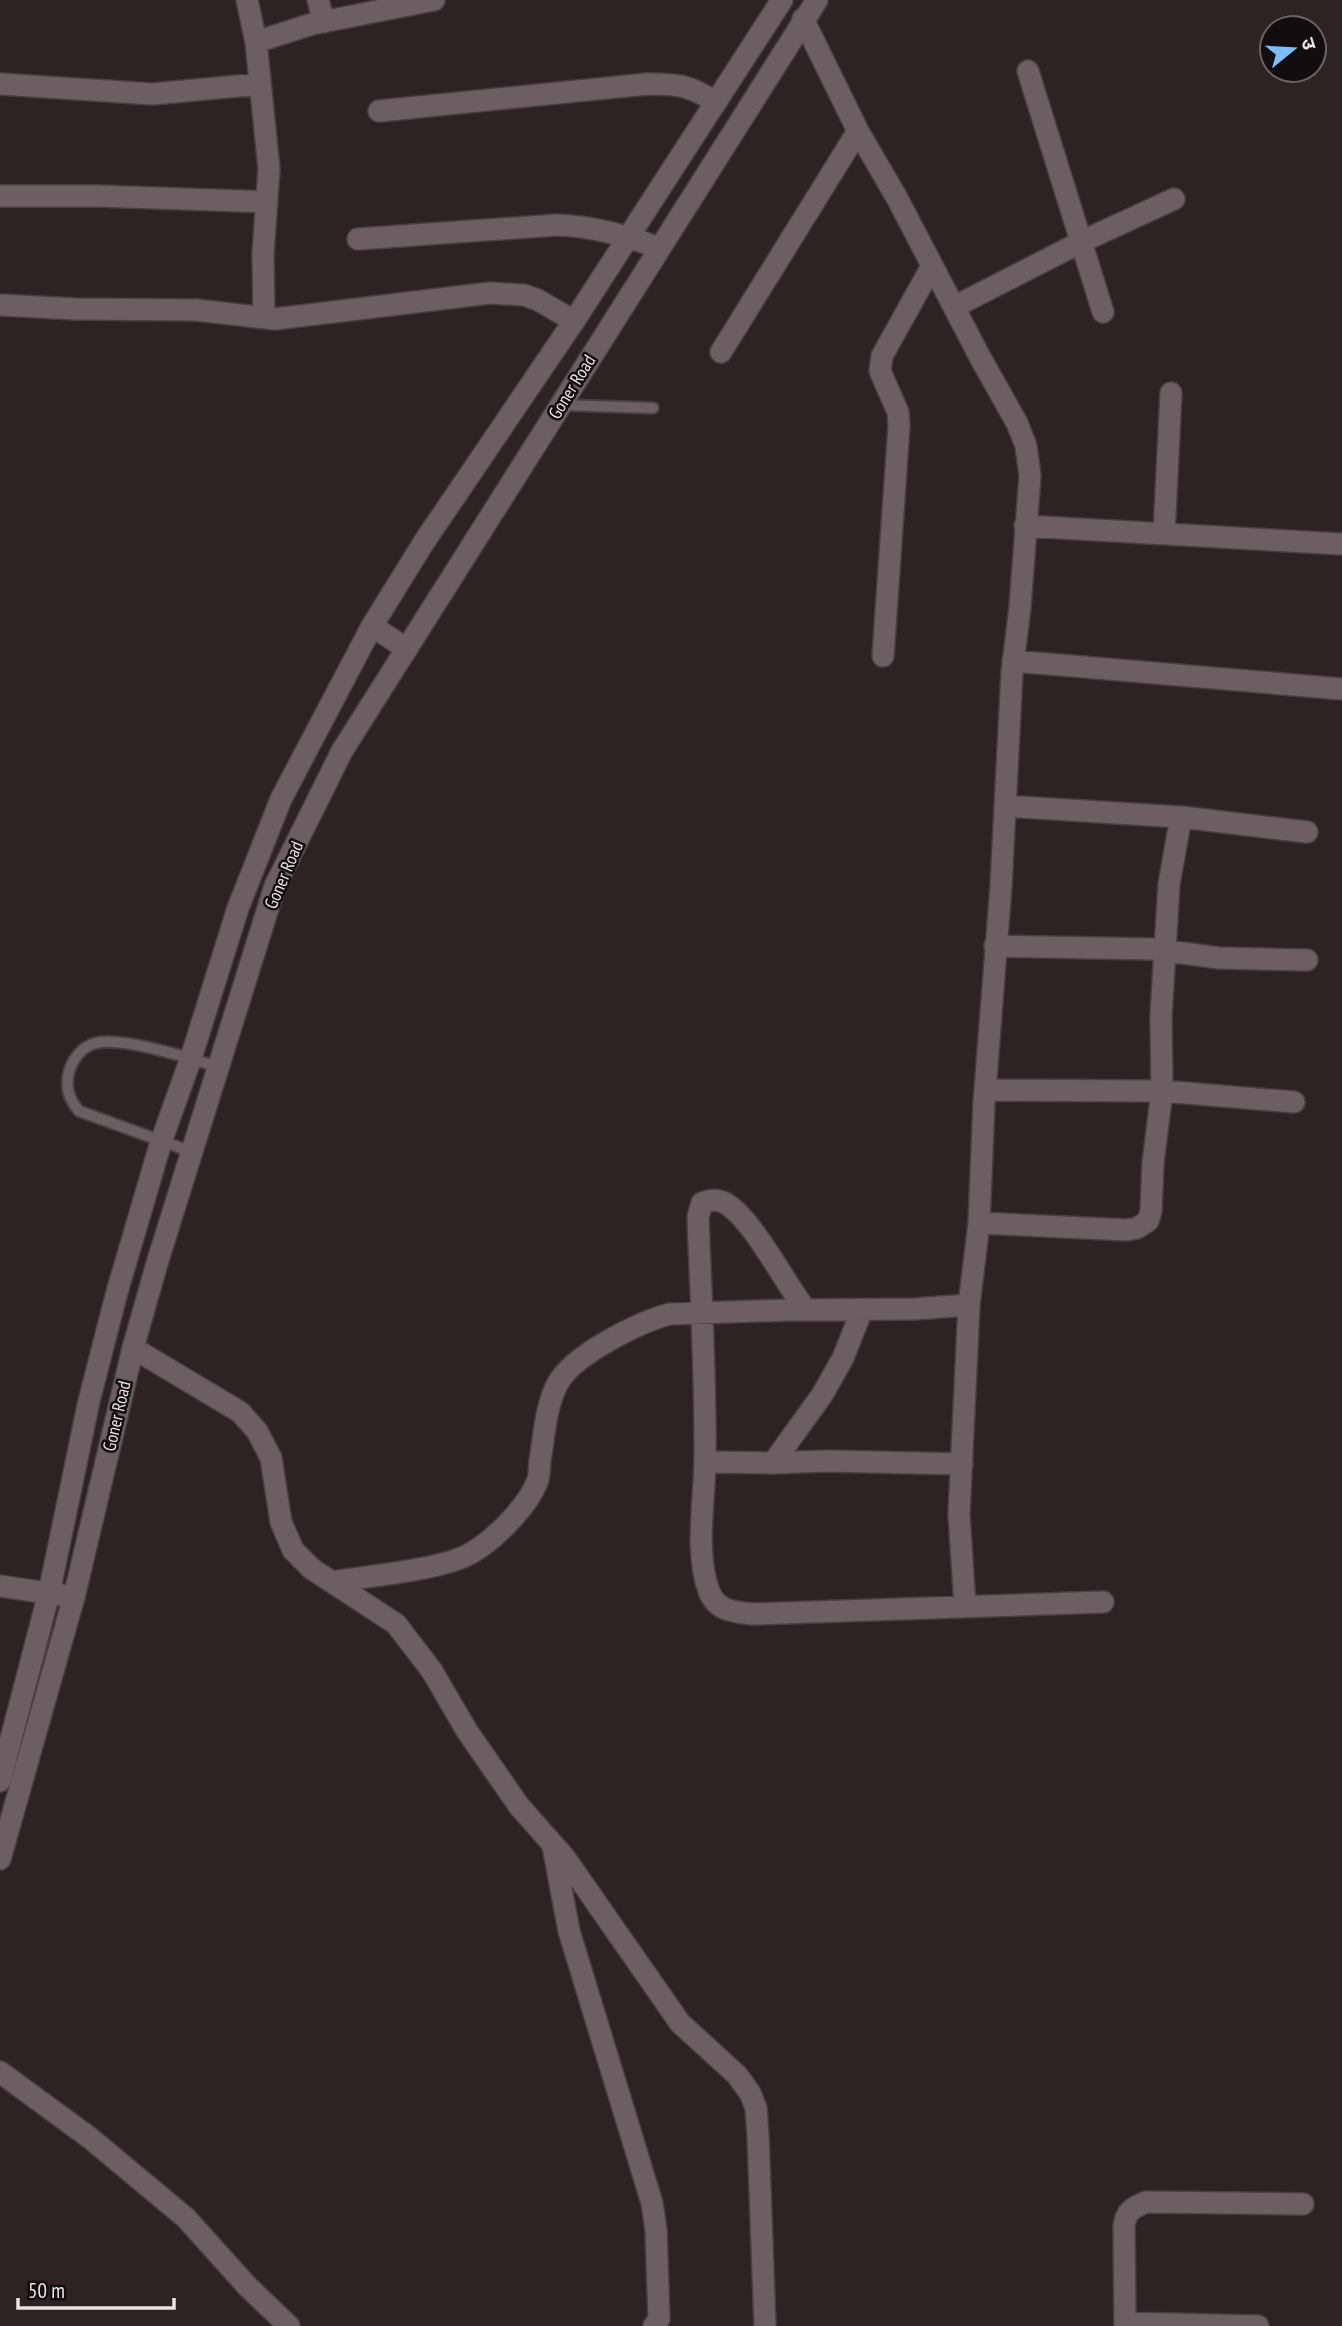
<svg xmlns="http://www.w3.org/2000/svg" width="1342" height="2326" viewBox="0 0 1342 2326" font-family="'PT Sans Narrow','Noto Sans Devanagari',sans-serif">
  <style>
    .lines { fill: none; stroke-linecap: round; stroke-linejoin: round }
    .lane-casing { stroke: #493f42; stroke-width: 14 }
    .street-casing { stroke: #493f42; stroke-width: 24 }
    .secondary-casing { stroke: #493f42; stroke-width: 24 }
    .lane { stroke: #6c5e62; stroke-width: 10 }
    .street { stroke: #6c5e62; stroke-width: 21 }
    .secondary { stroke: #6c5e62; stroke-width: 21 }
    .labels { text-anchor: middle; stroke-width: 5; stroke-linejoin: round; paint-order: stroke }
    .street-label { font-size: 18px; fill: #ebe3e5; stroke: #120d0e }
  </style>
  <rect width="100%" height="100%" fill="#2e2225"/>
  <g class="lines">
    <defs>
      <path id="lane" d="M561 405 653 408
        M192 1152 79 1111C69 1099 65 1088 69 1072 73 1057 85 1043 102 1042 130 1040 190 1058 218 1067"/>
      <path id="street" d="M247 0 256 42 269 169 263 254 264 317
        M318 0 324 22
        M256 42 312 24 434 0
        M1028 71 1103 312
        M0 84 152 94 260 84
        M379 111 647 84C680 84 688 85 716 102
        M0 196H98L267 202
        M358 239 557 225C593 226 625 235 659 248
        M0 305 76 309 196 310 275 319 490 293 524 295 538 300 574 321
        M954 307 1083 241 1174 199
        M721 352 858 131
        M1025 526 1342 544
        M1164 534 1171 393
        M883 656 899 426 898 412 880 371 882 356 932 266
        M1013 661 1342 689
        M1005 806 1181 817 1307 832
        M995 946 1153 949 1219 958 1307 960
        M985 1090 1162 1091 1294 1102
        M979 1223 1127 1230 1137 1228 1148 1221 1151 1211 1153 1163 1162 1091 1161 1016 1169 884 1181 817
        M806 1310C785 1284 751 1215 723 1202 716 1199 709 1200 702 1203L698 1217C701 1299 706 1382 705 1463 704 1502 695 1555 709 1591 716 1611 734 1612 753 1614L1103 1602
        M133 1348 240 1412 257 1431 271 1458 281 1522 293 1550 312 1569 396 1624 432 1671 467 1731 519 1806 565 1858 680 2023 737 2075 750 2093 756 2108 758 2135 765 2326
        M705 1462 773 1463 827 1461 962 1464
        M773 1463 822 1395 843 1358 862 1310
        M332 1582C367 1576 445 1570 473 1552 495 1539 528 1506 537 1482 540 1476 539 1467 540 1461 544 1436 546 1404 558 1383 573 1355 639 1322 670 1314L788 1310 914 1309 969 1305 979 1223 984 1103 1001 886 1012 672 1020 607 1030 476 1026 446 1017 423 981 359 897 198 858 131 803 19
        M0 1586 74 1597
        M965 1606 959 1514 969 1305
        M553 1846 569 1931 652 2203 656 2230 659 2319 654 2326
        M0 2072 90 2138 186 2218 248 2287 289 2326
        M1125 2323 1258 2326
        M1125 2326 1124 2226C1126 2211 1132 2208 1146 2202L1303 2204"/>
      <path id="secondary" d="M372 626 407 649
        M0 1781 49 1593 89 1401 117 1292 161 1142 191 1058 238 908 281 799 372 626 424 542 574 321 782 0
        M0 1859 74 1597 133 1348 158 1260 275 886 342 751 817 0"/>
    </defs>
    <use href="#lane" class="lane-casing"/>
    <use href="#street" class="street-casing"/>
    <use href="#secondary" class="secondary-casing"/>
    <use href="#lane" class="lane"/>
    <use href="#street" class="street"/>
    <use href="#secondary" class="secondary"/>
  </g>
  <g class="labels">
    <g class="street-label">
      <text transform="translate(572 387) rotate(-58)" y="6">Goner Road</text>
      <text transform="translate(284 875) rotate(-67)" y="6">Goner Road</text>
      <text transform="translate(117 1416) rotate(-77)" y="6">Goner Road</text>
    </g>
  </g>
  <g transform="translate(1293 49) rotate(72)"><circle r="33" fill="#120d0e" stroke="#696364" stroke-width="2"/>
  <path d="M0-5L12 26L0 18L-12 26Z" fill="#7dbef9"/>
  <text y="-10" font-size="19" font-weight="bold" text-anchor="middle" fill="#ebe3e5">उ</text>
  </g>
  <path d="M18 2298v10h156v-10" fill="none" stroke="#ebe3e5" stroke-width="3.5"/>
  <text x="28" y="2298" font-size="21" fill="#ebe3e5" stroke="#120d0e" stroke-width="5" paint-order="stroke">50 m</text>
</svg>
